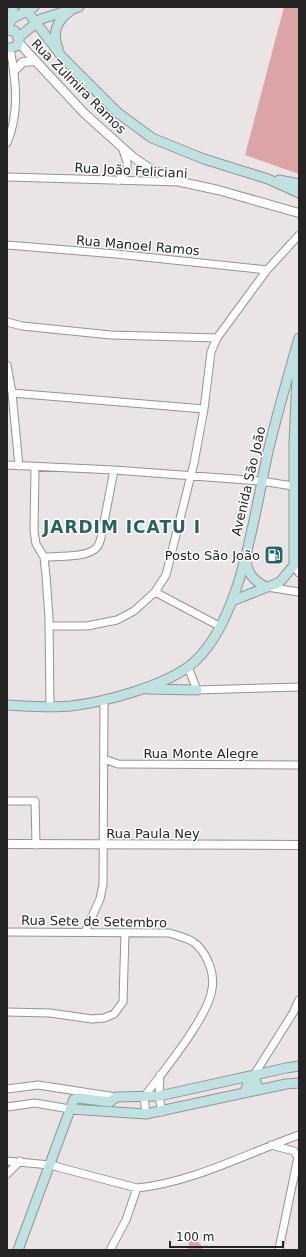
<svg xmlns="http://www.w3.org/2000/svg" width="306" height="1257" viewBox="0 0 306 1257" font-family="'DejaVu Sans',sans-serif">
  <rect width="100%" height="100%" fill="#ebe4e4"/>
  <!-- green -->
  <path fill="#dba5a8" d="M 284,7 L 299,7 L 299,174 L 245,155 Z
    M 190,1232 L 201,1245 L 203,1250 L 188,1250 Z"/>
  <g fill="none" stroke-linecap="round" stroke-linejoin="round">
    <!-- minor casing -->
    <g stroke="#989292" stroke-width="9">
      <path id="minor" d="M 7,143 C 20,112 16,81 10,48
        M 7,177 L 181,182
        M 118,181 L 127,171 L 127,162 L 122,147
        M 7,245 L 116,254 L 267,270
        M 7,322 L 22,326 L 111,335 L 217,338
        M 7,365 L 12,393 L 19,466
        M 12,393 L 204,409
        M 7,465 L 114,470 L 261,481 L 299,487
        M 35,467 L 34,531 L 36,544 L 44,557 L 46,576 L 49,618 L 50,707
        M 44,557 C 57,556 89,558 97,547 C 99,545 100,541 101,538 L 114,470
        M 294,565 L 299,573
        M 267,587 L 299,592
        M 155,592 L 221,627
        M 49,626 L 87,626 L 117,620 L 134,611 L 155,592 L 166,575 L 194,463 L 204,409 L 211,352 L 217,338 L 267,270 L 299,235
        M 188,667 L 197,690 L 299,687
        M 104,759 L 118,764 L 299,765
        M 7,801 L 35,801 L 36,845
        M 7,932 L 169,933 C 178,936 190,938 197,945 C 208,956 215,974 212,989 C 209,1016 162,1073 144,1097 L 146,1114
        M 85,932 L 100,899 L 103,884 L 104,699
        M 7,1012 L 50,1013 L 92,1019 L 104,1018 L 114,1014 L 123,1002 L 125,933
        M 160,1075 L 159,1096 L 162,1112
        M 254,1075 L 293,1013 L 299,1000
        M 7,1089 L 38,1085 L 116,1097
        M 7,1107 L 35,1103 L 70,1109
        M 271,1145 L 294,1151 L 298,1157 L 279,1249
        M 7,1161 L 50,1165 L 137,1188
        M 7,1174 L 20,1161
        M 110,1250 L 126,1220 L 137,1188 C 191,1183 248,1153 299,1135"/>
    </g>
    <!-- tertiary casing -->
    <g stroke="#989292" stroke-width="10">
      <path id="tertiary" d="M 19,43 L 84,113 L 133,157 L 149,168 L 181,182 L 218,190 L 299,213
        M 14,71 L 23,62 L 35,61
        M 7,844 L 299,845"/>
    </g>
    <!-- secondary casing -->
    <g stroke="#989292" stroke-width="11">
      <path id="secondary" d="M 24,7 L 63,58 L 118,113 L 152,138 L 204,159 L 268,179 L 299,193
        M 12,19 L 13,7
        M 7,27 L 12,19 L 34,7
        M 7,30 L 15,31 L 19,40 L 17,46 L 10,48 L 7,48
        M 19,37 L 41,19 L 79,7
        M 58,48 C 52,34 56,21 70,11
        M 279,180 L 299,184
        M 245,558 C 248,573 252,580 266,587
        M 232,601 L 280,582 L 294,565 L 294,443 L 298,355
        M 147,689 L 197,690
        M 7,705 C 28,706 50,708 71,706 C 105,702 160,687 188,667 C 241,628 254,514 268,452 C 277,414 288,376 299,338
        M 246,1088 C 250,1088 254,1087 257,1085 L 254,1075 L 247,1081 C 247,1085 250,1087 253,1091
        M 70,1109 L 146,1114 L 286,1084 L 299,1083
        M 18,1250 L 74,1099 L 78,1098 L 110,1102 L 116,1097 L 159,1096 L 286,1068 L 299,1066"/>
    </g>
    <!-- minor -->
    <use href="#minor" stroke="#fff" stroke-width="7"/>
    <!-- tertiary -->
    <use href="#tertiary" stroke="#fff" stroke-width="8"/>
    <!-- secondary -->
    <use href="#secondary" stroke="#bee2e1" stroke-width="9"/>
  </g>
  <!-- icons -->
  <defs>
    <g id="fuel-square" transform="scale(1)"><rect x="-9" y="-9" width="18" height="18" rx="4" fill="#1c6967" stroke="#fff"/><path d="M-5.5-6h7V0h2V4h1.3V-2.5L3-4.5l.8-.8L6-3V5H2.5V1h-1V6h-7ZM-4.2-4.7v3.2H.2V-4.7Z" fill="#fff"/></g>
  </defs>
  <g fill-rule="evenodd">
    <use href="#fuel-square" x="274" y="555"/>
  </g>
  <g text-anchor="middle" stroke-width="3" stroke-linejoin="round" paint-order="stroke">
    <!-- street labels -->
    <g font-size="13" fill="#262323" stroke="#fff">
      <text transform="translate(79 86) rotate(45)" y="5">Rua Zulmira Ramos</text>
      <text transform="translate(131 170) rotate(3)" y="5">Rua João Feliciani</text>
      <text transform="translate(138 245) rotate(5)" y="5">Rua Manoel Ramos</text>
      <text transform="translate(248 481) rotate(-77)" y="5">Avenida São João</text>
      <text x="201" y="758">Rua Monte Alegre</text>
      <text x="153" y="838">Rua Paula Ney</text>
      <text transform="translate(94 921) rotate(1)" y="5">Rua Sete de Setembro</text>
    </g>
    <!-- poi labels -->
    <g font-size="13" fill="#262323" stroke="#fff" text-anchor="end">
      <text x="260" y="560">Posto São João</text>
    </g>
    <!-- district labels -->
    <g font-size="17" font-weight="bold" letter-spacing="1" fill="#276160" stroke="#fff">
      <text x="122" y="533">JARDIM ICATU I</text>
    </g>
  </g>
  <!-- border -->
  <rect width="306" height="1257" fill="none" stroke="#262323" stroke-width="16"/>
  <!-- scale -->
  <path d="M170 1241v6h113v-6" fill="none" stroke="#262323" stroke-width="2"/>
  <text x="176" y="1241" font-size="12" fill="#262323" stroke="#ffffff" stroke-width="3" paint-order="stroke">100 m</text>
</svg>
